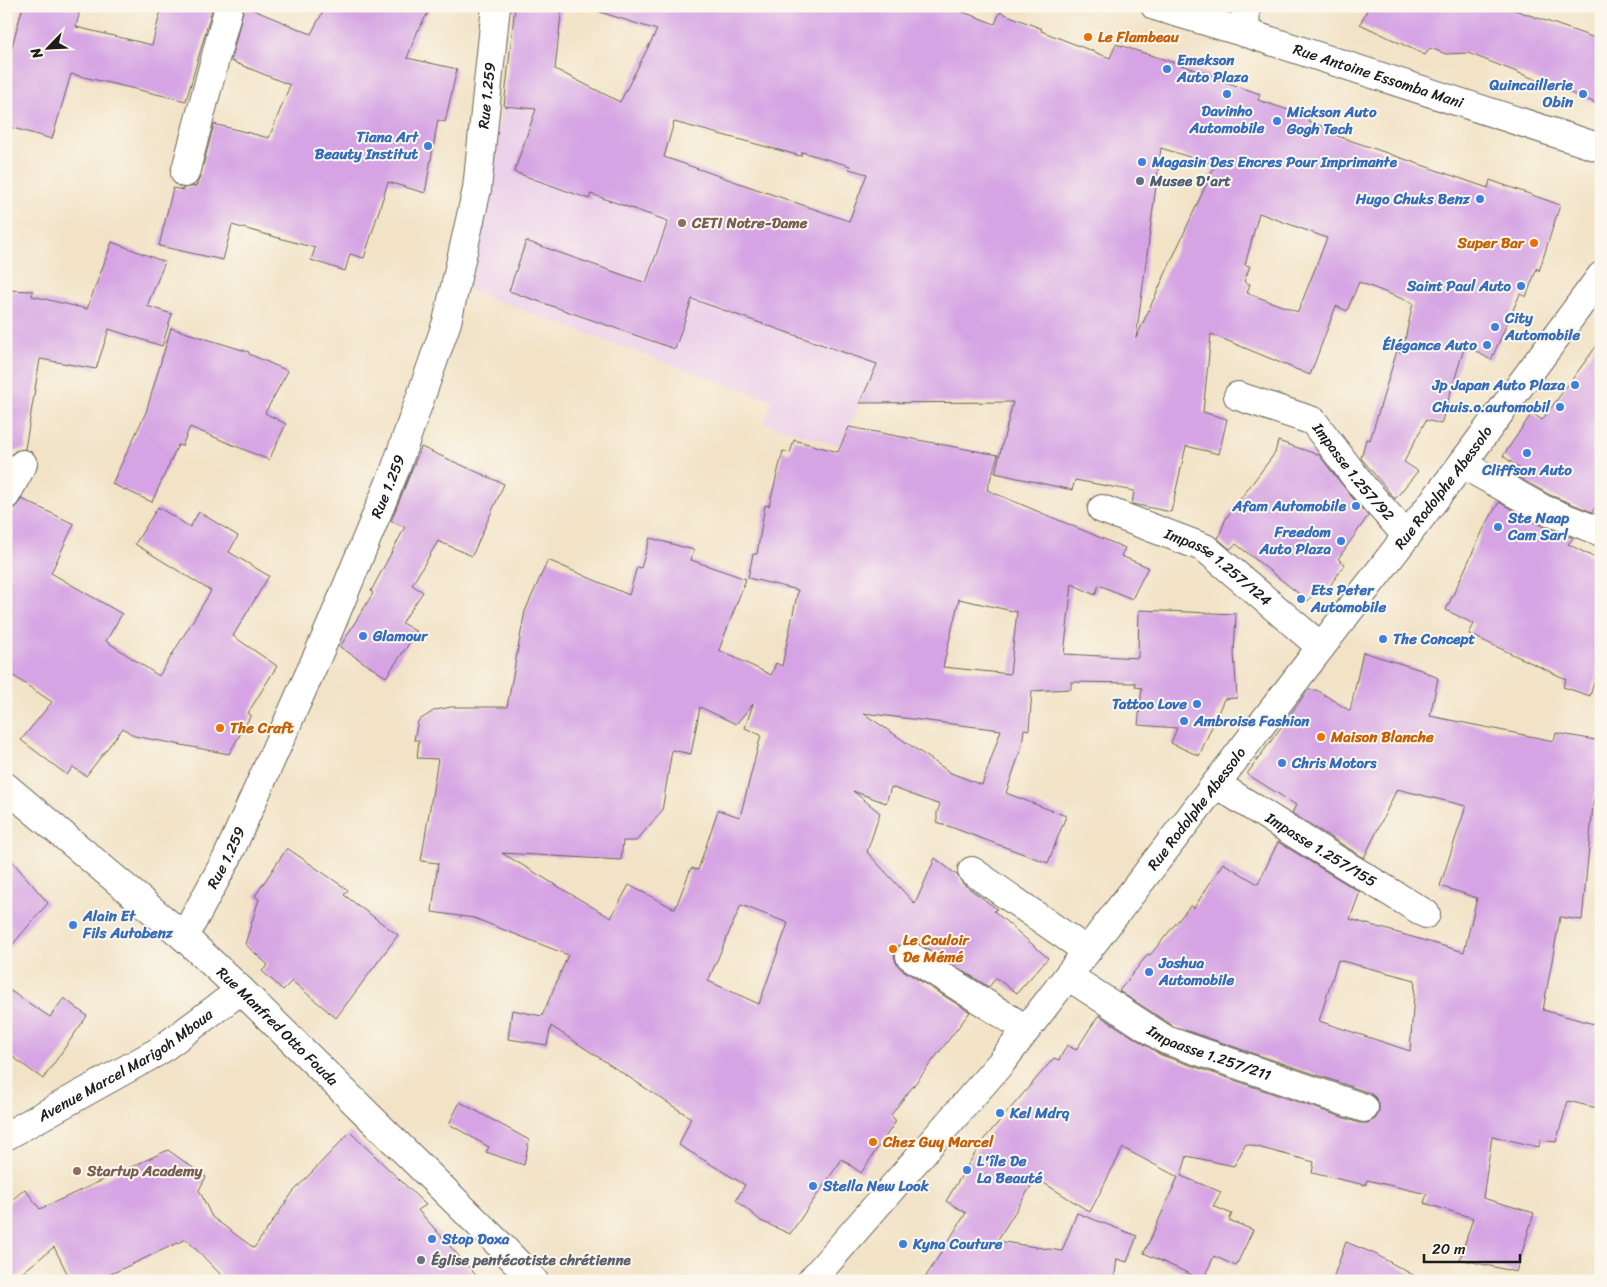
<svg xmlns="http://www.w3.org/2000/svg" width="1607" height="1287" viewBox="0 0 1607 1287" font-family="Sriracha,sans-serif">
  <rect width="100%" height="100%" fill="#fbf7ec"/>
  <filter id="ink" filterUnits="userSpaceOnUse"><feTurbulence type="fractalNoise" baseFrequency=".02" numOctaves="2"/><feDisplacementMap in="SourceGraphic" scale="10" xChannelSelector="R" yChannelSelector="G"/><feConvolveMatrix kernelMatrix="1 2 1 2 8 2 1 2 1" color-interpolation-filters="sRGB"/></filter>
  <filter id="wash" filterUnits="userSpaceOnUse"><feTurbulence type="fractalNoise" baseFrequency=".0096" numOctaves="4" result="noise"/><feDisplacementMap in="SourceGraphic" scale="20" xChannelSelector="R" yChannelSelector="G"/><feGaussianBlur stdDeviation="1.12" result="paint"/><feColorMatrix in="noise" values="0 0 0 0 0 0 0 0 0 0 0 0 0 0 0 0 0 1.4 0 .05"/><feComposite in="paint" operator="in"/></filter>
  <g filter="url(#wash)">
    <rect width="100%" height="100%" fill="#f2e3c7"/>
    <!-- built -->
    <path fill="#ecd1ea" d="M 515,6 L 562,6 L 552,91 L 531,126 L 810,215 L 813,208 L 925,229 L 907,295 L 841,446 L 764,423 L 772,400 L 623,347 L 460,287 L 504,106 Z"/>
    <g id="blocks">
      <!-- building -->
      <path fill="#d6a4e4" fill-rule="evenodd" d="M 23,6 L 81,6 L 76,27 L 152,45 L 162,6 L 213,6 L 186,101 L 71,74 L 52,139 L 6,126 L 6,68 Z
        M 244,6 L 311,34 L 326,6 L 432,6 L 418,30 L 407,58 L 457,69 L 445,122 L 438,120 L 425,193 L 388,182 L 364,258 L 350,254 L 345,271 L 311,260 L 315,248 L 232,225 L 223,260 L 159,246 L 173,188 L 183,190 L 183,188 L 196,186 L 200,177 L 214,124 L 269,138 L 290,85 L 231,61 Z
        M 515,6 L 562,6 L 555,69 L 620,102 L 657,30 L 600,12 L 601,6 L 947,6 L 995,24 L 1000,12 L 1042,29 L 1041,31 L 1110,58 L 1116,44 L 1215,76 L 1214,78 L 1260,94 L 1258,100 L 1310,117 L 1308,122 L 1334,130 L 1332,134 L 1488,188 L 1490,180 L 1560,205 L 1539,271 L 1537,268 L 1526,297 L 1520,294 L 1491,360 L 1465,345 L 1441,424 L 1426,420 L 1404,462 L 1418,471 L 1395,499 L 1361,458 L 1366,439 L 1370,440 L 1397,351 L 1402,353 L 1413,303 L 1359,282 L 1347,311 L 1336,306 L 1310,375 L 1211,334 L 1203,412 L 1227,419 L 1219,454 L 1186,446 L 1171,512 L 1132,504 L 1134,491 L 1075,480 L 1072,490 L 995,473 L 1013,402 L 860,403 L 877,364 L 692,299 L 675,349 L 509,291 L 526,241 L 646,283 L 668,221 L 591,194 L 589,199 L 514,172 L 536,109 L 504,106 ZM 674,122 L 801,156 L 802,152 L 850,166 L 849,169 L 867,174 L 849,221 L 664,157 ZM 1161,148 L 1215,165 L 1136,338 ZM 1259,213 L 1327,238 L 1298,312 L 1247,293 L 1250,284 L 1244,282 L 1250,266 L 1245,265 Z
        M 1369,6 L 1503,6 L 1601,40 L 1601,105 L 1468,53 L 1446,54 L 1430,48 L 1425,55 L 1360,24 Z
        M 112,242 L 165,262 L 147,306 L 172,314 L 162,346 L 109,329 L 96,369 L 40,359 L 25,449 L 15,451 L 6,462 L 6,290 L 33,291 L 32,296 L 87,309 Z
        M 171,328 L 249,352 L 249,354 L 288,371 L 265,413 L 286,424 L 269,460 L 190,427 L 182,446 L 178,445 L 152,502 L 112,484 L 146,412 Z
        M 1601,340 L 1601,500 L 1592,512 L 1550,495 L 1514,475 L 1519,468 L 1503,456 L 1532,413 L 1542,420 Z
        M 849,427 L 998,455 L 987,490 L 1125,548 L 1121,556 L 1148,567 L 1132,599 L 1099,585 L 1095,595 L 1072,584 L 1064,654 L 1138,658 L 1139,610 L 1236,614 L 1234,653 L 1237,698 L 1224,699 L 1199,756 L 1171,743 L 1177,728 L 1138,725 L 1142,688 L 1135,687 L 1136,683 L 1071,682 L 1071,689 L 1032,691 L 1029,730 L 1024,729 L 1022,746 L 1006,793 L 1066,816 L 1048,863 L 937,822 L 937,812 L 940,805 L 891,787 L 886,803 L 853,791 L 880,813 L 867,852 L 915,904 L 935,858 L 958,876 L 963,884 L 997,909 L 994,911 L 1048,958 L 1017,993 L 996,978 L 989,987 L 918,943 L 911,940 L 903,942 L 897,947 L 894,956 L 896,963 L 901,969 L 970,1012 L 891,1115 L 896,1121 L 861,1173 L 842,1159 L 790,1234 L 761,1221 L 736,1200 L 745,1185 L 679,1145 L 691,1118 L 551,1026 L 547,1045 L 508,1039 L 512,1010 L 542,1016 L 568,955 L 474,918 L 432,912 L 438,863 L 421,861 L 438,759 L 417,758 L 419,740 L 414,740 L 418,721 L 435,710 L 451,707 L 507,707 L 525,611 L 548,560 L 629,595 L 637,567 L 641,568 L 650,538 L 694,550 L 691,560 L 746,579 L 719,650 L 771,675 L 776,663 L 782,666 L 798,590 L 748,578 L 753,554 L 757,554 L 765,505 L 769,506 L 783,451 L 790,453 L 794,440 L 838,452 ZM 959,599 L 1017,612 L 1010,674 L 943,667 ZM 753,704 L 745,728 L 761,735 L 740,817 L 718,810 L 698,870 L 691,868 L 675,909 L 629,885 L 611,918 L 502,853 L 621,860 L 623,841 L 636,841 L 662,811 L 672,750 L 691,754 L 700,707 L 736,724 ZM 863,713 L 1001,730 L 982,785 L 951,773 ZM 741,905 L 788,923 L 759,1004 L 708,981 Z
        M 1278,441 L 1319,455 L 1351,496 L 1368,516 L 1338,559 L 1345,564 L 1324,594 L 1317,588 L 1308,601 L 1236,544 L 1230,549 L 1218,539 L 1226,518 L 1275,453 Z
        M 421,447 L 504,484 L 472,556 L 438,541 L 412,585 L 423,592 L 402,623 L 417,632 L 386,677 L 340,647 L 373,593 L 371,591 L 405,527 L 391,521 Z
        M 22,499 L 74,524 L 51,573 L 122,614 L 106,641 L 159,676 L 211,591 L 135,544 L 158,507 L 190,527 L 199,512 L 238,536 L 229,552 L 269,576 L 233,636 L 277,666 L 248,713 L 251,715 L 229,754 L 134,736 L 123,728 L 86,776 L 73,767 L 67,775 L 21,740 L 52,702 L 6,671 L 6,524 L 14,508 Z
        M 1499,502 L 1535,523 L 1573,538 L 1568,544 L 1601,561 L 1601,659 L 1590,696 L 1563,687 L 1566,679 L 1469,634 L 1474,624 L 1446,610 L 1483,530 Z
        M 1363,652 L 1421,670 L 1438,678 L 1430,716 L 1554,741 L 1556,733 L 1601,741 L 1601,764 L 1593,805 L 1582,920 L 1560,917 L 1543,1010 L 1601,1026 L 1601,1109 L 1568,1101 L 1556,1142 L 1540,1140 L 1539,1147 L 1492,1136 L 1483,1198 L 1534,1213 L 1516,1272 L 1460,1259 L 1473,1218 L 1424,1203 L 1427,1194 L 1367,1180 L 1365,1185 L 1312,1173 L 1314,1162 L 1246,1144 L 1234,1166 L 1187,1156 L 1181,1176 L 1221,1192 L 1213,1206 L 1232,1214 L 1229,1220 L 1253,1230 L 1236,1266 L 1214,1256 L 1203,1280 L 1144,1253 L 1178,1177 L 1123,1148 L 1090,1212 L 1036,1178 L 997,1241 L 1062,1251 L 1077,1213 L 1137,1236 L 1127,1262 L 1117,1259 L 1114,1281 L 923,1281 L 966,1213 L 946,1201 L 984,1139 L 1054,1058 L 1059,1060 L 1067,1045 L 1076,1050 L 1098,1016 L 1100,1016 L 1161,1055 L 1359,1123 L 1367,1123 L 1375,1119 L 1379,1113 L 1379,1105 L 1375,1097 L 1370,1093 L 1173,1026 L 1119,991 L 1148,954 L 1150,955 L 1191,905 L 1194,908 L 1223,863 L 1258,884 L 1278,842 L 1360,892 L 1350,919 L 1464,952 L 1477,898 L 1440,886 L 1466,806 L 1397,789 L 1364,858 L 1292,813 L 1296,805 L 1247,774 L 1308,690 L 1317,690 L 1350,711 ZM 1338,960 L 1415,980 L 1410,1051 L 1319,1021 Z
        M 287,848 L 348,890 L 344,895 L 398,935 L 336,1018 L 292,981 L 283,990 L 262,971 L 268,965 L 245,944 L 259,899 L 255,896 Z
        M 6,854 L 48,903 L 6,952 Z
        M 6,988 L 50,1017 L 64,998 L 87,1016 L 43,1079 L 6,1052 Z
        M 460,1102 L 529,1140 L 524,1165 L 486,1152 L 489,1147 L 449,1124 Z
        M 350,1132 L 426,1205 L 418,1210 L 481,1281 L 227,1281 L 186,1239 L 96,1281 L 71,1281 L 54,1247 L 12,1281 L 6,1281 L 6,1205 L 25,1189 L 40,1209 L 168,1150 L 206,1177 L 199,1190 L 212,1217 L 254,1248 L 293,1192 Z
        M 1346,1242 L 1375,1254 L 1424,1281 L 1332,1281 Z"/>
    </g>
  </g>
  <g filter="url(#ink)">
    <use href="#blocks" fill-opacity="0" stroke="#676258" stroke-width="1"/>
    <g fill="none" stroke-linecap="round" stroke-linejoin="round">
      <!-- street casing -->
      <g stroke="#676258" stroke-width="30">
        <g id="street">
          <path d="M 1245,6 L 1246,33"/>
          <path d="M 185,173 L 229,6"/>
          <path id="s1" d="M 1238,396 L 1313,421 L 1363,487 L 1407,536"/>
          <path d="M 1462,464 L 1543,509 L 1601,532"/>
          <path d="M 6,495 L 23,464"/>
          <path id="s2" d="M 1102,509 L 1205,548 L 1321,647"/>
          <path id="s3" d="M 1216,784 L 1316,847 L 1426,914"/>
          <path d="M 972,871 L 1087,951"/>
          <path id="s4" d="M 184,937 L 227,858 L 329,630 L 395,470 L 447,322 L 477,189 L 496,6"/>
          <path d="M 910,956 L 1026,1029"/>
          <path id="s5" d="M 1068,976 L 1166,1040 L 1364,1108"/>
        </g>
      </g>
      <!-- secondary casing -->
      <g stroke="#676258" stroke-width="30">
        <g id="secondary">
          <path id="s6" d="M 6,787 L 184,937 L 241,990 L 504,1249 L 534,1281"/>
          <path id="s7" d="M 6,1136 L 159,1051 L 241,990"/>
          <path id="s8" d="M 811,1281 L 1000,1064 L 1462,464 L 1601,276"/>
        </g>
      </g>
      <!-- primary casing -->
      <g stroke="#676258" stroke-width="30">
        <g id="primary">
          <path id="s9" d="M 1155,6 L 1246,33 L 1601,148"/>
        </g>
      </g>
      <!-- street -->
      <use href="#street" stroke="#fff" stroke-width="28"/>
      <!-- secondary -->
      <use href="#secondary" stroke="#fff" stroke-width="28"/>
      <!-- primary -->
      <use href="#primary" stroke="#fff" stroke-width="28"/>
    </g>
  </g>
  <!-- markers -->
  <g fill="#e8710a" stroke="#fbf7ec" stroke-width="2">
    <circle cx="1088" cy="37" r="5"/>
    <circle cx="1534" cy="243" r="5"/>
    <circle cx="220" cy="728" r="5"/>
    <circle cx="1321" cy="737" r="5"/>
    <circle cx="893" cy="949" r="5"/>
    <circle cx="873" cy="1142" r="5"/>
  </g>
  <g fill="#3f7fe0" stroke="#fbf7ec" stroke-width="2">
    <circle cx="1167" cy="69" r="5"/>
    <circle cx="1227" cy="94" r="5"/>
    <circle cx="1583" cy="94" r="5"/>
    <circle cx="1277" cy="121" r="5"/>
    <circle cx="428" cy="146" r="5"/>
    <circle cx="1142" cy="162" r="5"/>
    <circle cx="1480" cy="199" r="5"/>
    <circle cx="1521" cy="286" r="5"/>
    <circle cx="1495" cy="327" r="5"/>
    <circle cx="1487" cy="345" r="5"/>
    <circle cx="1575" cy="385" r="5"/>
    <circle cx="1560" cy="407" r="5"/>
    <circle cx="1527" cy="453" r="5"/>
    <circle cx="1356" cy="506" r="5"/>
    <circle cx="1498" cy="527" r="5"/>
    <circle cx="1341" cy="541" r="5"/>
    <circle cx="1301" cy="599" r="5"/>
    <circle cx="363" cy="636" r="5"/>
    <circle cx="1383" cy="639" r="5"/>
    <circle cx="1197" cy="704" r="5"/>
    <circle cx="1184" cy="721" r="5"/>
    <circle cx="1282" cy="763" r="5"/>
    <circle cx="73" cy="925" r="5"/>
    <circle cx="1149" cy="972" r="5"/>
    <circle cx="1000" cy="1113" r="5"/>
    <circle cx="967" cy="1170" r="5"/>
    <circle cx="813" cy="1186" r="5"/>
    <circle cx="432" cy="1239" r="5"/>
    <circle cx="903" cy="1244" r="5"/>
  </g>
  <circle fill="#5c6f8a" stroke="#fbf7ec" stroke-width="2" cx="1140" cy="181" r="5"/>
  <g fill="#8d6e63" stroke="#fbf7ec" stroke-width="2">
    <circle cx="682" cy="223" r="5"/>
    <circle cx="77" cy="1171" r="5"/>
  </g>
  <circle fill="#6b7280" stroke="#fbf7ec" stroke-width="2" cx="421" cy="1260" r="5"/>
  <g text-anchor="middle" stroke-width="4" stroke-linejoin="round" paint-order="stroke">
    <!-- food labels -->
    <g font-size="15" font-weight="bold" fill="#c56008" stroke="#fbf7ec" text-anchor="start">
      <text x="1098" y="42">Le Flambeau</text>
      <text x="1524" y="248" text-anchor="end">Super Bar</text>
      <text x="230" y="733">The Craft</text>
      <text x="1331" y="742">Maison Blanche</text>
      <text x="903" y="945">Le Couloir<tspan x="903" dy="17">De Mémé</tspan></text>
      <text x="883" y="1147">Chez Guy Marcel</text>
    </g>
    <!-- shop labels -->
    <g font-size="15" font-weight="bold" fill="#366cbe" stroke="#fbf7ec" text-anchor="start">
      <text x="1177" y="65">Emekson<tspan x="1177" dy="17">Auto Plaza</tspan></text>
      <text x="1573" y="90" text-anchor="end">Quincaillerie<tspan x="1573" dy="17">Obin</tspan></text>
      <text x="1227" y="116" text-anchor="middle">Davinho<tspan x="1227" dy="17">Automobile</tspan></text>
      <text x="1287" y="117">Mickson Auto<tspan x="1287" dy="17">Gogh Tech</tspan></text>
      <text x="418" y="142" text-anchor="end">Tiana Art<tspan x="418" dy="17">Beauty Institut</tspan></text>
      <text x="1152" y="167">Magasin Des Encres Pour Imprimante</text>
      <text x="1470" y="204" text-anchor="end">Hugo Chuks Benz</text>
      <text x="1511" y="291" text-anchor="end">Saint Paul Auto</text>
      <text x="1505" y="323">City<tspan x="1505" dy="17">Automobile</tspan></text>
      <text x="1477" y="350" text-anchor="end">Élégance Auto</text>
      <text x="1565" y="390" text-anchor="end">Jp Japan Auto Plaza</text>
      <text x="1550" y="412" text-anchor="end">Chuis.o.automobil</text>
      <text x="1527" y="475" text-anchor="middle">Cliffson Auto</text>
      <text x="1346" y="511" text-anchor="end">Afam Automobile</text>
      <text x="1508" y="523">Ste Naap<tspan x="1508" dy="17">Cam Sarl</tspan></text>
      <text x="1331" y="537" text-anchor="end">Freedom<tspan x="1331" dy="17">Auto Plaza</tspan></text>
      <text x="1311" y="595">Ets Peter<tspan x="1311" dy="17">Automobile</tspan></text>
      <text x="373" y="641">Glamour</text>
      <text x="1393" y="644">The Concept</text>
      <text x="1187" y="709" text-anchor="end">Tattoo Love</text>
      <text x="1194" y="726">Ambroise Fashion</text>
      <text x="1292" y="768">Chris Motors</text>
      <text x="83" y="921">Alain Et<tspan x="83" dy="17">Fils Autobenz</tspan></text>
      <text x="1159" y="968">Joshua<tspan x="1159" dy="17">Automobile</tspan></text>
      <text x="1010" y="1118">Kel Mdrq</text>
      <text x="977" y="1166">L'île De<tspan x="977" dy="17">La Beauté</tspan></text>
      <text x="823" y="1191">Stella New Look</text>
      <text x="442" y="1244">Stop Doxa</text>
      <text x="913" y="1249">Kyna Couture</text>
    </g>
    <!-- street labels -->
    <g font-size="15" fill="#1c1c1c" stroke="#fbf7ec">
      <text dy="5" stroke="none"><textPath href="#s9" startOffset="234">Rue Antoine Essomba Mani</textPath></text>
      <text dy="5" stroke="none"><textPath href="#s4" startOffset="900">Rue 1.259</textPath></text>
      <text dy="5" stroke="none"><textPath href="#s1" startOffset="144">Impasse 1.257/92</textPath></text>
      <text dy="5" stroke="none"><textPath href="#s4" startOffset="495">Rue 1.259</textPath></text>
      <text dy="5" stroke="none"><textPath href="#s8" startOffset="1015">Rue Rodolphe Abessolo</textPath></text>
      <text dy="5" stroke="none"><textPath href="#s2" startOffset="131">Impasse 1.257/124</textPath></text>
      <text dy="5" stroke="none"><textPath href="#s8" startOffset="610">Rue Rodolphe Abessolo</textPath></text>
      <text dy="5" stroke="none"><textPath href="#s3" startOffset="124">Impasse 1.257/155</textPath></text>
      <text dy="5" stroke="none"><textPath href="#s4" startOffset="90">Rue 1.259</textPath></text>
      <text dy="5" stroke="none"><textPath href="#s6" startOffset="362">Rue Manfred Otto Fouda</textPath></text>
      <text dy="5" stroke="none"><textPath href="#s5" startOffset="162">Impaasse 1.257/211</textPath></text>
      <text dy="5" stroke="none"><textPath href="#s7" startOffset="139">Avenue Marcel Marigoh Mboua</textPath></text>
    </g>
    <!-- service labels -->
    <g font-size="15" font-weight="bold" fill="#4e5e75" stroke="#fbf7ec" text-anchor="start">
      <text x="1150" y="186">Musee D'art</text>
    </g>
    <!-- education labels -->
    <g font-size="15" font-weight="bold" fill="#785e54" stroke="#fbf7ec" text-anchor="start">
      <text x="692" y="228">CETI Notre-Dame</text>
      <text x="87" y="1176">Startup Academy</text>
    </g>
    <!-- worship labels -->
    <g font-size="15" font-weight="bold" fill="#5b616d" stroke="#fbf7ec" text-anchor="start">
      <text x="431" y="1265">Église pentécotiste chrétienne</text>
    </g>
  </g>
  <!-- margin -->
  <rect width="1607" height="1287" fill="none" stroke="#fbf7ec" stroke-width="25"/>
  <!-- north arrow -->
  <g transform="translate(48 48) rotate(246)" stroke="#fbf7ec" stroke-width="4" paint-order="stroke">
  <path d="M0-4L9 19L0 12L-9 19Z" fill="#1c1c1c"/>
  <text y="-8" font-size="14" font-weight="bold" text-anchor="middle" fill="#1c1c1c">N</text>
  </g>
  <!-- scale -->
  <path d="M1424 1254v8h96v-8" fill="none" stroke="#1c1c1c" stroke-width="2.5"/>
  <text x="1432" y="1254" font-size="15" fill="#1c1c1c" stroke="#fbf7ec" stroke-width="4" paint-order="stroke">20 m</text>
</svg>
